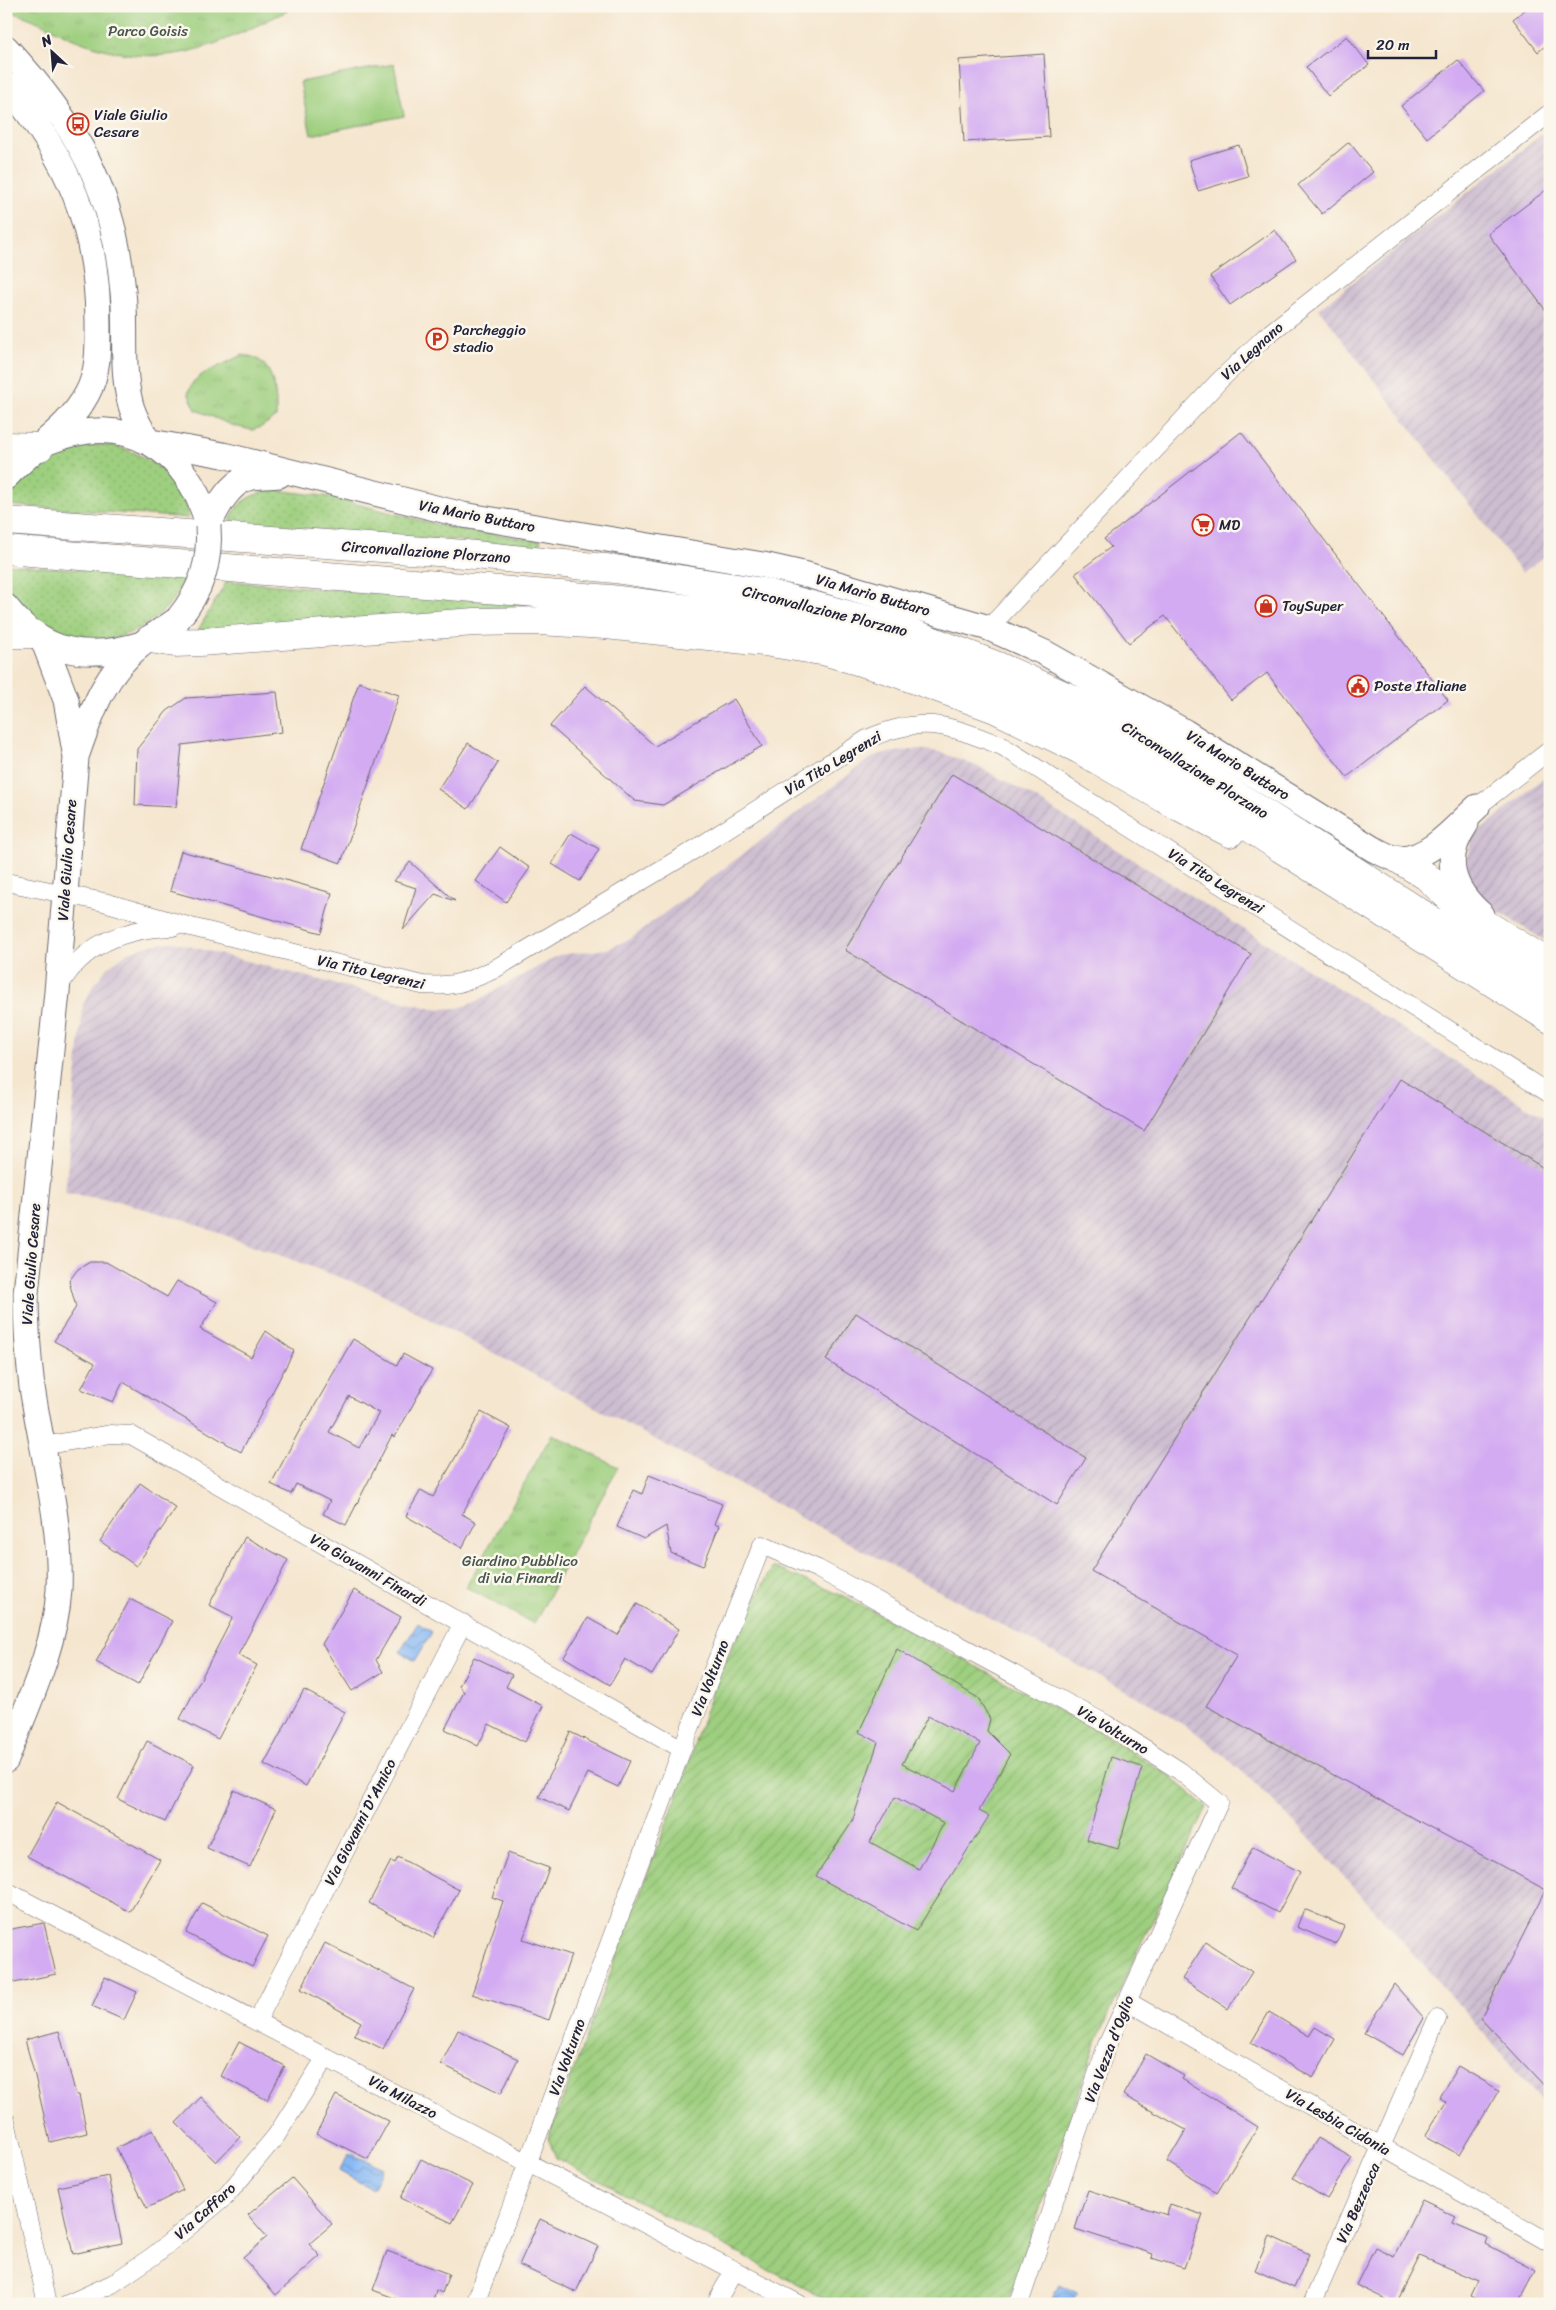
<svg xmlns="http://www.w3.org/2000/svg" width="1556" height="2310" viewBox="0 0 1556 2310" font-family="Sriracha,sans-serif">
  <defs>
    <pattern id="industrial-furrows" width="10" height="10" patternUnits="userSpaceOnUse" patternTransform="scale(1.25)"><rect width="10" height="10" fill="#cebed1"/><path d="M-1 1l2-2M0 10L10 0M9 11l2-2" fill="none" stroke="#b1a3b4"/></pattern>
    <pattern id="grass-dots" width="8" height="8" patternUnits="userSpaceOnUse" patternTransform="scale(1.25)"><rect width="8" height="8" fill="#9ecf7f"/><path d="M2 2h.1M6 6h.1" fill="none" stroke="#88b16f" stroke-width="1.8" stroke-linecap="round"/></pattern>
    <pattern id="park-tufts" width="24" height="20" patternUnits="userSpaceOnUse" patternTransform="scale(1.25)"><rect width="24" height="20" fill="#9ecf7f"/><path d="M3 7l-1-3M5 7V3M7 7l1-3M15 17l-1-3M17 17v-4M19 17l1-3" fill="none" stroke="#88b16f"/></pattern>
    <pattern id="garden-furrows" width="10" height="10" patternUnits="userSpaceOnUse" patternTransform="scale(1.25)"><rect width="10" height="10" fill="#9ecf7f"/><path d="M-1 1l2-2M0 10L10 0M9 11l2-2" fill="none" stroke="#88b16f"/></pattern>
    <pattern id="water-waves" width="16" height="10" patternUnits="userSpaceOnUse" patternTransform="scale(1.25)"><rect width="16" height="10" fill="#88b9f5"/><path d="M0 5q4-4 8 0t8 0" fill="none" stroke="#6f96c8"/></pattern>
  </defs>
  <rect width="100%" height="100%" fill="#fbf7ec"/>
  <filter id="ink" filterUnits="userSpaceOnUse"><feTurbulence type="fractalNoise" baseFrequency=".02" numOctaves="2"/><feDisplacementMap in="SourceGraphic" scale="10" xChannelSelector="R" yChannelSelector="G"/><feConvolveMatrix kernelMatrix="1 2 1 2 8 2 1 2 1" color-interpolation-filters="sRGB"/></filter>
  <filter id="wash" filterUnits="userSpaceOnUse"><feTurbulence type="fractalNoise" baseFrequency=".0096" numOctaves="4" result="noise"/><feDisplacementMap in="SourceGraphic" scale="20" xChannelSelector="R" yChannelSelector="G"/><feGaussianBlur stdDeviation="1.12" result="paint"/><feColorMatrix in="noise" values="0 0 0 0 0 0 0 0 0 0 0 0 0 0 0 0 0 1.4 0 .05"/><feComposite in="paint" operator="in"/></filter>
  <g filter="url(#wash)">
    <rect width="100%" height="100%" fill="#f5e6cf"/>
    <!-- industrial -->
    <path fill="url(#industrial-furrows)" d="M 1550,128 L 1550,552 L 1522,573 L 1319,309 Z
      M 919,749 L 940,752 L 981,768 L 1030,795 L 1550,1121 L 1550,2110 L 1439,1982 L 1300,1828 L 1253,1781 L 1203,1738 L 1158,1708 L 377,1291 L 186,1221 L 117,1201 L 65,1193 L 83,1005 L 93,986 L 108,967 L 128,952 L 151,945 L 173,942 L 413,1004 L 435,1009 L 458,1008 L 473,1003 L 559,955 L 607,949 L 630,939 L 868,760 L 880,754 Z
      M 1550,772 L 1550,944 L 1480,900 L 1469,880 L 1466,862 L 1472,838 Z"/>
    <!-- grass -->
    <path fill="url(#grass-dots)" stroke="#60785d" d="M 86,445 C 98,445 110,444 121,448 C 152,457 186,483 189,518 L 6,505 C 7,498 13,491 17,485 C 36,462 58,451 86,445 Z
      M 275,490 L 325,496 L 447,527 L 541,541 L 539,547 L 230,523 C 235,500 254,493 275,490 Z
      M 6,564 L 187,578 C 173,606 150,627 119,637 C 81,650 19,623 7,583 C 5,577 6,570 6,564 Z
      M 227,581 L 525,604 L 526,609 L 198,630 Z"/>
    <!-- park -->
    <path fill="url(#park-tufts)" stroke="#60785d" d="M 6,6 L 290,6 L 287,11 C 213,47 167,72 84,43 C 59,35 31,14 6,12 Z
      M 242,355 C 247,356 253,356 257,359 C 275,368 277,399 276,417 L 261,427 L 252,430 L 234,426 L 196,410 L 188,393 L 193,382 L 203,374 Z
      M 552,1434 L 618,1467 L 534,1624 L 466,1587 Z"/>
    <!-- garden -->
    <path fill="url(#garden-furrows)" stroke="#60785d" d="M 773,1567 L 848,1598 L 1105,1735 L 1170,1776 L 1207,1807 L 1133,1961 L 1094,2048 L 1008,2304 L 835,2304 L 556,2158 L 548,2138 L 686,1772 C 706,1700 736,1632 773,1567 Z"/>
    <!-- pitch -->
    <path fill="#9ecf7f" stroke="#60785d" d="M 394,64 L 404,116 L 311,135 L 300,82 Z"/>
    <!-- water -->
    <path fill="url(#water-waves)" stroke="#556e98" d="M 418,1623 L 432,1632 L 415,1661 L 400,1652 Z
      M 349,2153 L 383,2168 L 372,2189 L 339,2171 Z
      M 1060,2284 L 1077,2293 L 1072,2304 L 1050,2304 Z"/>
    <g id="blocks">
      <!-- building -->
      <path fill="#d3abf2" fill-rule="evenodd" d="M 1530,6 L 1550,6 L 1550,42 L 1538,52 L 1513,19 Z
        M 1347,36 L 1369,65 L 1328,96 L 1306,67 Z
        M 1044,54 L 1049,137 L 964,142 L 959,60 Z
        M 1458,60 L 1484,91 L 1427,138 L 1401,106 Z
        M 1349,142 L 1373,172 L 1322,214 L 1298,185 Z
        M 1239,145 L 1248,176 L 1198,191 L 1189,160 Z
        M 1550,187 L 1550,316 L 1488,234 Z
        M 1275,230 L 1296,259 L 1230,305 L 1210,276 Z
        M 1241,432 L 1448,700 L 1347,777 L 1267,673 L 1231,700 L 1165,616 L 1129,643 L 1075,574 L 1111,547 L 1104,539 Z
        M 359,682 L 399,695 L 341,863 L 301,849 Z
        M 585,686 L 655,746 L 734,699 L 762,746 L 663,805 L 635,801 L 550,726 Z
        M 277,692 L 282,732 L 182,745 L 176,807 L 135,805 L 137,749 L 167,711 L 186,698 Z
        M 468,743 L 498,763 L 468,809 L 438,789 Z
        M 952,774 L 1251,954 L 1144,1131 L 845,950 Z
        M 571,833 L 599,849 L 580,881 L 552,864 Z
        M 500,847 L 530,868 L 506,902 L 476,881 Z
        M 181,851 L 332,893 L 321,933 L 170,891 Z
        M 410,862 L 455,901 L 435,894 L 403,930 L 416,888 L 394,881 Z
        M 1400,1079 L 1550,1172 L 1550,2092 L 1481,2018 L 1546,1890 L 1206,1706 L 1237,1655 L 1091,1571 Z
        M 90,1262 L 106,1262 L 167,1297 L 177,1281 L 217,1302 L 200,1329 L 251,1357 L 266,1331 L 294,1351 L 241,1452 L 123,1382 L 113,1402 L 81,1389 L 95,1363 L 54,1341 L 76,1307 L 69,1281 L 78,1269 Z
        M 856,1313 L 1086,1458 L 1057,1505 L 826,1360 Z
        M 353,1339 L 397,1365 L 403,1354 L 432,1370 L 395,1437 L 392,1435 L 346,1525 L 323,1514 L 330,1501 L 296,1484 L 291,1494 L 271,1484 L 305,1420 L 306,1421 ZM 349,1396 L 379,1413 L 359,1448 L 329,1432 Z
        M 481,1412 L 511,1428 L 462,1514 L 476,1522 L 462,1548 L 406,1516 L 421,1490 L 433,1497 Z
        M 649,1475 L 722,1504 L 714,1524 L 719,1526 L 703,1566 L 671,1553 L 666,1526 L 644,1539 L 617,1527 L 633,1490 L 642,1494 Z
        M 140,1483 L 176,1508 L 136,1566 L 100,1541 Z
        M 245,1537 L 288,1560 L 238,1655 L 257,1665 L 218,1739 L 180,1719 L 233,1617 L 209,1605 Z
        M 354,1590 L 401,1617 L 376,1660 L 383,1672 L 352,1691 L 322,1644 Z
        M 130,1599 L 172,1621 L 138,1685 L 96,1662 Z
        M 637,1604 L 679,1629 L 652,1675 L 625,1659 L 610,1685 L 564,1657 L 588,1618 L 618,1635 Z
        M 897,1649 L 978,1698 L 990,1719 L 987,1731 L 1010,1754 L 979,1811 L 989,1816 L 916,1931 L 816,1876 L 852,1822 L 878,1742 L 859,1732 ZM 928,1716 L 980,1743 L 955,1791 L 902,1764 ZM 895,1797 L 944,1823 L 919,1869 L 870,1842 Z
        M 474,1657 L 512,1675 L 506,1687 L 543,1706 L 525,1742 L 489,1724 L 478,1746 L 445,1729 L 464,1692 L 459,1686 Z
        M 304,1690 L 345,1712 L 306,1786 L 264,1764 Z
        M 570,1732 L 630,1761 L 618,1787 L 588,1773 L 569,1811 L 539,1797 Z
        M 147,1741 L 194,1765 L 165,1822 L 118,1799 Z
        M 1111,1757 L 1142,1767 L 1118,1849 L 1087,1840 Z
        M 234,1790 L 276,1809 L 250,1867 L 207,1848 Z
        M 57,1802 L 160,1860 L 130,1912 L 27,1856 Z
        M 1253,1847 L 1300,1872 L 1278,1913 L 1231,1888 Z
        M 508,1853 L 549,1868 L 523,1939 L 571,1955 L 549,2020 L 472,1994 L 503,1901 L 492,1897 Z
        M 398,1857 L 459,1890 L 433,1938 L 369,1903 L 391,1861 L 395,1863 Z
        M 202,1903 L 268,1936 L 252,1967 L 186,1933 Z
        M 1304,1909 L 1344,1926 L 1336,1944 L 1297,1927 Z
        M 44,1923 L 56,1974 L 14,1983 L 6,1945 L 6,1930 Z
        M 1206,1942 L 1252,1972 L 1228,2009 L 1182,1979 Z
        M 325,1943 L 414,1989 L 383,2049 L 354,2035 L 361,2022 L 301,1989 Z
        M 105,1977 L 137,1992 L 124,2020 L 92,2006 Z
        M 1394,1984 L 1424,2018 L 1403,2055 L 1364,2033 Z
        M 1269,2012 L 1309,2036 L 1315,2027 L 1335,2039 L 1313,2078 L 1251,2043 Z
        M 458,2030 L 518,2059 L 501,2093 L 441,2064 Z
        M 59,2031 L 76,2095 L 79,2095 L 87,2133 L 50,2142 L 35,2076 L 25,2040 Z
        M 239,2042 L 285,2066 L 267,2100 L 221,2076 Z
        M 1146,2054 L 1184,2076 L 1182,2079 L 1258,2127 L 1217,2193 L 1167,2162 L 1186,2130 L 1123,2095 Z
        M 1458,2066 L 1499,2090 L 1460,2155 L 1425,2136 L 1446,2102 L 1439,2097 Z
        M 336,2095 L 389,2121 L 368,2159 L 316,2134 Z
        M 201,2097 L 240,2137 L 216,2162 L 176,2123 Z
        M 153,2130 L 183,2190 L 147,2208 L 116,2148 Z
        M 1318,2138 L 1352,2158 L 1327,2199 L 1293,2178 Z
        M 421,2159 L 473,2185 L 452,2223 L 401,2198 Z
        M 108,2176 L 122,2243 L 73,2254 L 58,2187 Z
        M 292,2178 L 332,2224 L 309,2244 L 320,2256 L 276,2295 L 243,2258 L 267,2237 L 248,2215 Z
        M 1088,2190 L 1167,2215 L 1170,2204 L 1203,2215 L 1184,2268 L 1152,2258 L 1153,2254 L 1075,2229 Z
        M 1422,2200 L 1456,2216 L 1453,2223 L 1488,2238 L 1486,2244 L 1536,2270 L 1518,2304 L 1486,2304 L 1471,2296 L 1478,2281 L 1420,2256 L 1396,2304 L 1356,2285 L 1375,2247 L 1394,2256 Z
        M 540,2219 L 598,2246 L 576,2292 L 519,2265 Z
        M 1270,2236 L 1309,2254 L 1294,2288 L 1255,2270 Z
        M 387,2251 L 449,2274 L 442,2293 L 436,2290 L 432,2304 L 410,2304 L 373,2290 Z"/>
    </g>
  </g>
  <g filter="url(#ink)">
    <use href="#blocks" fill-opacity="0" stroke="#6c676f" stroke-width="1"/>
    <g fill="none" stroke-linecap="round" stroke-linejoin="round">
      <!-- street casing -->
      <g stroke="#6c676f" stroke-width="19">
        <path id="street" d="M 989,628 L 1219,381 L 1266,336 L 1550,113
          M 1477,807 L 1550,750
          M 6,882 L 104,902 L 191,927 L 422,985 C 453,987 464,983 493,970 L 697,848 L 867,739 C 924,714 947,725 1002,746 L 1550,1094
          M 60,985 C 84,943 126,928 173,927
          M 43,1446 L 111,1434 L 131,1435 L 682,1749
          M 6,1891 L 799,2304
          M 1127,2001 L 1550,2243
          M 257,2021 L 463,1623
          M 6,2121 L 47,2304
          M 68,2304 L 112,2284 L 153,2256 L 226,2196 L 276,2136 L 326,2057
          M 475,2304 L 682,1749 L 762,1545 L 818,1569 L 1106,1724 L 1180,1771 L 1219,1803 L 1107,2045 L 1019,2304
          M 715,2304 L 734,2271
          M 1312,2304 L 1437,2019"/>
      </g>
      <!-- secondary casing -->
      <g stroke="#6c676f" stroke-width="27">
        <path id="secondary" d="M 6,48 C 75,122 115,191 123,292 C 127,329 121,367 130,402 C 133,416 141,428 147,440
          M 6,85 C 68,157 98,228 98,323 C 98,347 99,372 87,394 C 67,431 33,447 6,477
          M 50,441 C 126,411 189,449 208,526
          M 151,442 L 223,455 L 463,515 L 763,565 L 807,575 L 989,628 L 1045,653 L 1185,732 L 1373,849 C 1380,852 1391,859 1399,859 C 1430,859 1456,826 1477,807
          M 208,526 C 217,508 229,482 251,477 C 260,476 270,476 279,475
          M 6,607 C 43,654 87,661 142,644
          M 77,754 C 92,710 105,672 143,643 C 154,634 167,628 178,619
          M 1466,824 C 1442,859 1451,888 1482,915
          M 6,1760 C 27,1705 55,1649 59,1590 C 62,1521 42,1454 32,1387 C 28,1355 26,1325 26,1293 L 57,992 L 76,758 L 66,700 L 44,642"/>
      </g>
      <!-- highway casing -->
      <g stroke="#6c676f" stroke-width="29">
        <path id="highway" d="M 6,446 L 40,447
          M 6,521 L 465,554 L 615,569 L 763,592 L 905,630 L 998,666 L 1089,706 L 1179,758 L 1550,996
          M 6,550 L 610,599 L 762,618 L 825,631 L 884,647 L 999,689 L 1086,729 L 1132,754 L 1178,780 L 1280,848 L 1550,1019
          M 6,634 L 33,634
          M 150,639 L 175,643 L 200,642 L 475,622 L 539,621 L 606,625 L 764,642 L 827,652 L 891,671 L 993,708 L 1080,750 L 1172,803 L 1230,833
          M 1398,859 L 1426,876 L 1460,908 L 1550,964"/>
      </g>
      <!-- street -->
      <use href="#street" stroke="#fff" stroke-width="18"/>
      <!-- secondary -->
      <use href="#secondary" stroke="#fff" stroke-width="25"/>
      <!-- highway -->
      <use href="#highway" stroke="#fff" stroke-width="28"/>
      <!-- secondary-bridge casing -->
      <g stroke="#6c676f" stroke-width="27" stroke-linecap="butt">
        <path id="secondary-bridge" d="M 178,619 C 201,591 211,562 208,526"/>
      </g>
      <!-- secondary-bridge -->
      <use href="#secondary-bridge" stroke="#fff" stroke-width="25"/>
    </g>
  </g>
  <!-- icons -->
  <defs>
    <g id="bus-ring" transform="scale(1.125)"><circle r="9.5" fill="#fbf7ec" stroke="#c8321e" stroke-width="1.5"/><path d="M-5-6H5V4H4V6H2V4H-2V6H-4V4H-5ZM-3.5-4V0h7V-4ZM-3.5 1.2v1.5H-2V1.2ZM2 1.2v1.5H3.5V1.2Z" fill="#c8321e"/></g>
    <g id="parking-ring" transform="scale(1.125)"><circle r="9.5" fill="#fbf7ec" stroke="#c8321e" stroke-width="1.5"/><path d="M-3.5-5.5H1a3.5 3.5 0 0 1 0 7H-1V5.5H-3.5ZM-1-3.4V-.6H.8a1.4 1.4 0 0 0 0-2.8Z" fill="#c8321e"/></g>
    <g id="supermarket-ring" transform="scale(1.125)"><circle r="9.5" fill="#fbf7ec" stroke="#c8321e" stroke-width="1.5"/><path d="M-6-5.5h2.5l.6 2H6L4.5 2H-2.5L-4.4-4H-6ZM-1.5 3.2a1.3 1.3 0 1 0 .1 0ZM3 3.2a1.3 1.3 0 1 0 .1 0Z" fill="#c8321e"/></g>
    <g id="shop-ring" transform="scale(1.125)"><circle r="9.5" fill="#fbf7ec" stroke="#c8321e" stroke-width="1.5"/><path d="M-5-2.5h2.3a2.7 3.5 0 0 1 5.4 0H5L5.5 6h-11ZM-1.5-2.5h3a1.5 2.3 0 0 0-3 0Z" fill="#c8321e"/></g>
    <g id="civic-ring" transform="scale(1.125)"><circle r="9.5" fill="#fbf7ec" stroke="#c8321e" stroke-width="1.5"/><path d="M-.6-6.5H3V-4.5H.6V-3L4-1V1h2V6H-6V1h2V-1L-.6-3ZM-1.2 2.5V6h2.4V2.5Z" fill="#c8321e"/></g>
  </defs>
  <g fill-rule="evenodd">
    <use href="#bus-ring" x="78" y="124"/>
    <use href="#parking-ring" x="437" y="339"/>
    <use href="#supermarket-ring" x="1203" y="525"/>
    <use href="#shop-ring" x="1266" y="606"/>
    <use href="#civic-ring" x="1358" y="686"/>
  </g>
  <g text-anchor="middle" stroke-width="5" stroke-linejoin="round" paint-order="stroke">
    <!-- park labels -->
    <g font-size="15" fill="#47564f" stroke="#fbf7ec">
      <text x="148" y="36">Parco Goisis</text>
      <text x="520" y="1566">Giardino Pubblico<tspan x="520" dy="17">di via Finardi</tspan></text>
    </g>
    <!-- poi labels -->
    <g font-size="15" fill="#22223b" stroke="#fbf7ec" text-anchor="start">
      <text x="94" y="120">Viale Giulio<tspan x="94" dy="17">Cesare</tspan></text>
      <text x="453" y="335">Parcheggio<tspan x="453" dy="17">stadio</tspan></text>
      <text x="1219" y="530">MD</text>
      <text x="1282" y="611">ToySuper</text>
      <text x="1374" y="691">Poste Italiane</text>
    </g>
    <!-- street labels -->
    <g font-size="15" fill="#22223b" stroke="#fbf7ec">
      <text transform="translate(1252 351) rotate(-42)" y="5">Via Legnano</text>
      <text transform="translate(477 516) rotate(11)" y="5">Via Mario Buttaro</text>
      <text transform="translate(426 552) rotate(4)" y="5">Circonvallazione Plorzano</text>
      <text transform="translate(873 595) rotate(16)" y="5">Via Mario Buttaro</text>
      <text transform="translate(825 611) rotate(14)" y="5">Circonvallazione Plorzano</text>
      <text transform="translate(833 763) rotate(-31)" y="5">Via Tito Legrenzi</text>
      <text transform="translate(1238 765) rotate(32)" y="5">Via Mario Buttaro</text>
      <text transform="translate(1195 770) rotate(32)" y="5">Circonvallazione Plorzano</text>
      <text transform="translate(67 860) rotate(-86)" y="5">Viale Giulio Cesare</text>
      <text transform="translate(1216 881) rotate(32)" y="5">Via Tito Legrenzi</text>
      <text transform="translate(371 972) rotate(13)" y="5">Via Tito Legrenzi</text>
      <text transform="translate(31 1264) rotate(-86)" y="5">Viale Giulio Cesare</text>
      <text transform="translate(368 1570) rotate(30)" y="5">Via Giovanni Finardi</text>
      <text transform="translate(710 1678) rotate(-69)" y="5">Via Volturno</text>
      <text transform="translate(1113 1730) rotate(31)" y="5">Via Volturno</text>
      <text transform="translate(360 1822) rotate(-63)" y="5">Via Giovanni D'Amico</text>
      <text transform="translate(1109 2049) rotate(-69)" y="5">Via Vezza d'Oglio</text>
      <text transform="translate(567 2057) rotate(-70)" y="5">Via Volturno</text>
      <text transform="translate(403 2097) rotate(28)" y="5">Via Milazzo</text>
      <text transform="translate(1338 2122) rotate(30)" y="5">Via Lesbia Cidonia</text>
      <text transform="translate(1358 2203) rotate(-66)" y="5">Via Bezzecca</text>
      <text transform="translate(205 2211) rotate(-42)" y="5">Via Caffaro</text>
    </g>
  </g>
  <!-- margin -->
  <rect width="1556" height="2310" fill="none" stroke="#fbf7ec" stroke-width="25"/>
  <!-- north arrow -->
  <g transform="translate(52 52) rotate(334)" stroke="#fbf7ec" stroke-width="4" paint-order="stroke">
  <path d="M0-4L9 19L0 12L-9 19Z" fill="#22223b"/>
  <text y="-8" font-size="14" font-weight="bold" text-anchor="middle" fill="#22223b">N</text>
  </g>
  <!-- scale -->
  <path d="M1368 50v8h68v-8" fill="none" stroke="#22223b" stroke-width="2.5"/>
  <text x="1376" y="50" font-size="15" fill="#22223b" stroke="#fbf7ec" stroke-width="4" paint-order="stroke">20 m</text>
</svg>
